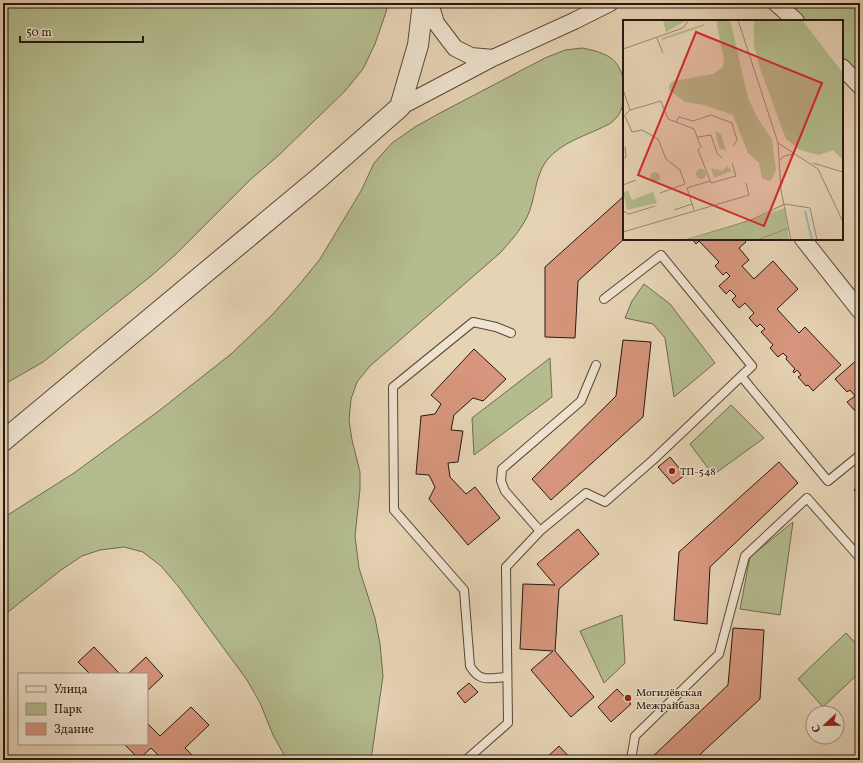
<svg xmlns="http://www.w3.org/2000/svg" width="863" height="763" viewBox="0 0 863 763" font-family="Vollkorn,serif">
  <rect width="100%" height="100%" fill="#e6d3b4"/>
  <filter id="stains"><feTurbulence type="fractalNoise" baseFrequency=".005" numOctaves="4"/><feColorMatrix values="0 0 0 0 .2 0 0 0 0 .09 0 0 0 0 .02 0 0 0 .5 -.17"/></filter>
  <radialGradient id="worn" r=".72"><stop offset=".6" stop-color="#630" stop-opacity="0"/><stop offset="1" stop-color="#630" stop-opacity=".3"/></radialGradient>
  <!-- green -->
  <path fill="#b4bc8e" stroke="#6e6a4f" d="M 3,3 L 388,3 L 386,12 L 375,44 L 363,69 L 345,91 L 279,155 L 250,180 L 175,255 L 151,276 L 43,362 L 3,385 Z
    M 783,3 L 860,3 L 860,93 L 842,72 L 842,21 L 798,21 Z
    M 582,48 C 602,52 618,56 623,78 C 626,93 625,112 612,122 C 609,125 604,126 601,128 C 582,137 561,143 547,160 C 534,177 536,199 527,217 C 520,231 510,242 500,253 L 370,366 L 357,382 L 351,399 L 349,420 L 352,440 L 360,472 L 360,489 L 355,536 L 359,568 L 375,618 L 380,644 L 383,676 L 372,753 L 369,760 L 287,760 L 273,735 L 260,703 L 247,680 L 178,586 L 161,566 L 143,552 L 124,547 L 100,550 L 82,556 L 61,570 L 3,616 L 3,518 L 74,473 L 160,410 L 231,354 L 271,316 L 299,285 L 320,259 L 361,191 L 374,163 L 392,143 L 415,127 L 440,113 L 545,58 L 565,50 Z
    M 644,284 L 670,304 L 715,363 L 674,397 L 665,338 L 653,324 L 625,318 L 632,301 Z
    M 550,358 L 552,397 L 474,455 L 472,418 Z
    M 731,405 L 764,438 L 713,475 L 690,444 Z
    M 793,522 L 780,615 L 740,609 L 750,557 Z
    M 622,615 L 625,663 L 604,683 L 580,631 Z
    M 846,633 L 860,648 L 860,672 L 823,707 L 798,679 Z"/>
  <!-- building -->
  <path fill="#d7967d" stroke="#271810" d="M 624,196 L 624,239 L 578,281 L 575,338 L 545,337 L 545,267 Z
    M 692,239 L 743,239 L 746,242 L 739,248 L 749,260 L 742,266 L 754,279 L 773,261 L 798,289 L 777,309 L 799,333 L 805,327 L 841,365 L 813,391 L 808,385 L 806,386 L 798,377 L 801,375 L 797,370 L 794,373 L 793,371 L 795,369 L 786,359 L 787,357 L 783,353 L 778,357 L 770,348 L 773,345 L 761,332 L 765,329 L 760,324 L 757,327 L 749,318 L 754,313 L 745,303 L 739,308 L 732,300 L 736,296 L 730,290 L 726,294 L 719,286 L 730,276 L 726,272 L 723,275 L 715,266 L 719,262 L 699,241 L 696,244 Z
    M 623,340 L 651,342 L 643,417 L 551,500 L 532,479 L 616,396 Z
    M 474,349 L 506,379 L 483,401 L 473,398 L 454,415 L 451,430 L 463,431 L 458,462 L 448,463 L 450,477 L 466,494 L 475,487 L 500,518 L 468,545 L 429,499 L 435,487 L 429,475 L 416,474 L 421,416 L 435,414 L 441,404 L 431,395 Z
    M 858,359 L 860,361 L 860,408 L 856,412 L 847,402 L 855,396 L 850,390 L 847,392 L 835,379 Z
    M 670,457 L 685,475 L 673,484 L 658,467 Z
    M 779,462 L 798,483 L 710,567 L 707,624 L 674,620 L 679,552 Z
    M 860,484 L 860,497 L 854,490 Z
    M 578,529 L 599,554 L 559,589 L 555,651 L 594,697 L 571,717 L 531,670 L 553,651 L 520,649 L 523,584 L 555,585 L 537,564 Z
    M 733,628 L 764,630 L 760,699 L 694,760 L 649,760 L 728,685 Z
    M 94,647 L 120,674 L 90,674 L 78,662 Z
    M 146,657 L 163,676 L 147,691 L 147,674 L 128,674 Z
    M 469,683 L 478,692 L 465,703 L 457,693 Z
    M 617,689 L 631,704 L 611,722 L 598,707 Z
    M 191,707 L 209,725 L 185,748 L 197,760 L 155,760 L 159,756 L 151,748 L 139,759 L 124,744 L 147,744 L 147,723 L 160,736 Z
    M 559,746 L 572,760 L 544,760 Z"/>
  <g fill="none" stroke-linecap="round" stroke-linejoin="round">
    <!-- service casing -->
    <g stroke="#574739" stroke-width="10">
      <path id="service" d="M 741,376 L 828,481 L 860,455
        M 540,531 L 505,491 L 501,481 L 502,469 L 581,401 L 596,365
        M 507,677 C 489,678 480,683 470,666 L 464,590 L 394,510 L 393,387 L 473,322 L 496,327 L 511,333
        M 466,760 L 508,723 L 506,567 L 540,531 L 586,493 L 605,502 L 653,460 L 752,366 L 661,255 L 604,299
        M 631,760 L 635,736 L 719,654 L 745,556 L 807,498 L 860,558"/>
    </g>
    <!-- minor casing -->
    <g stroke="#574739" stroke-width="18">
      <path id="minor" d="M 430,3 L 436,23 L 455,48 L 471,56 L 493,58
        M 776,3 L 796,21
        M 842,67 L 860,86
        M 400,107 L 493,58 L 574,21 L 610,3
        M 803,239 L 860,311"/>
    </g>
    <!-- tertiary casing -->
    <g stroke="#574739" stroke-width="22">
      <path id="tertiary" d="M 3,441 L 319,178 L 400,107 L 418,45 L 423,3"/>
    </g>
    <!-- service -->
    <use href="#service" stroke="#efe2ce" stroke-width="8"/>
    <!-- minor -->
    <use href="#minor" stroke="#efe2ce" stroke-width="16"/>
    <!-- tertiary -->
    <use href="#tertiary" stroke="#efe2ce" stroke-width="20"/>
  </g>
  <!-- markers -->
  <g fill="#8f2418" stroke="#efe2ce" stroke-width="1.5">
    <circle cx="672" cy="471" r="4"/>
    <circle cx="628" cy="698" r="4"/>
  </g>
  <g text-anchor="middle" stroke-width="3" stroke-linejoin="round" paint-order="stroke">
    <!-- poi labels -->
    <g font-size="11" fill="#271810" stroke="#efe2ce" text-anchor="start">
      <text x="680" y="475">ТП-548</text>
      <text x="636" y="696">Могилёвская<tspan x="636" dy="13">Межрайбаза</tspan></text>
    </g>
  </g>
  <!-- overview -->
  <g transform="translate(623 20)">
    <rect width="220" height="220" fill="#e6d3b4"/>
    <path d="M 40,0 L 64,0 L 43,12 ZM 93,0 L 107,0 L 125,78 L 135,99 L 149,119 L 153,150 L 148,161 L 139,159 L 136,143 L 125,133 L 110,95 L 81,85 L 62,82 L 46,70 L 46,65 L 50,61 L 90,54 L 100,47 L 101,40 ZM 131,0 L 179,0 L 220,53 L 220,140 L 210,130 L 196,135 L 177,130 L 163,119 L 136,46 L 131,26 ZM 81,4 L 81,6 L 40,20 L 38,18 ZM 92,111 L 98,114 L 103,131 L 96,128 ZM 104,146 L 109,151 L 91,158 L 88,148 L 99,151 ZM73 154a5 5 0 1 1 10 0a5 5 0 1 1-10 0ZM27 157a5 5 0 1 1 10 0a5 5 0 1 1-10 0ZM 5,170 L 9,180 L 30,172 L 34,183 L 4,190 L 0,173 ZM 162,188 L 166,220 L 66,220 Z" fill="#b4bc8e"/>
    <path fill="none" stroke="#96b7b0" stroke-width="2" d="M 182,191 L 189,220"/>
    <path fill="none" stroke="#9a8872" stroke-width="1" d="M 115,0 L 155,123 L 158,170 L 168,220M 34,18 L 40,33M 0,29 L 60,8 L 66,0M 0,69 L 7,90 L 0,97M 7,90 L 38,81 L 45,99 L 71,109 L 78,127 L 75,130 L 88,163 L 113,156 L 109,143M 2,96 L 9,112 L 19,110 L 35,119 L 43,139 L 57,150 L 62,164 L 37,173M 53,102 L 56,97 L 70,101 L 88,95 L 109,103 L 114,120 L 110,126M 75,117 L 88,115 L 94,133 L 99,138M 155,123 L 195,149 L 220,202M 0,139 L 3,137 L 2,127M 157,140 L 161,136 L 170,134M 190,143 L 220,152M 0,165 L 13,160M 51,190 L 69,184M 71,190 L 64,168 L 87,161M 0,191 L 6,194 L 32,186M 0,212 L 126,175 L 123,163M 62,220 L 128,200 L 162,184 L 187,188 L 194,220M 134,220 L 166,208"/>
    <path fill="#d62828" fill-opacity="0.15" stroke="#d62828" stroke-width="2" d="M 73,12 L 199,63 L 141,206 L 15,155 Z"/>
    <rect width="220" height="220" fill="none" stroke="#271810" stroke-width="2"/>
  </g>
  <!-- margin -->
  <rect width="863" height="763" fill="none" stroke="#e6d3b4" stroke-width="16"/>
  <rect x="4" y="4" width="855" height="755" fill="none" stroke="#271810" stroke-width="2"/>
  <rect x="8" y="8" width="847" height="747" fill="none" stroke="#271810"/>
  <!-- legend -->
  <rect x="18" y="673" width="130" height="72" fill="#efe2ce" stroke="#9f9182"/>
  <rect x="26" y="686" width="20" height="6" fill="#efe2ce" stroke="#9f9182"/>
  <text x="54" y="693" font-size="12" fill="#271810">Улица</text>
  <rect x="26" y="703" width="20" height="12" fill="#b4bc8e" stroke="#9f9182"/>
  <text x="54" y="713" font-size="12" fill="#271810">Парк</text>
  <rect x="26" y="723" width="20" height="12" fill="#d7967d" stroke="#9f9182"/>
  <text x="54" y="733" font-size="12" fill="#271810">Здание</text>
  <!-- north arrow -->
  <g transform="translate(825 725) rotate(248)"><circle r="19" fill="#efe2ce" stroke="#9f9182"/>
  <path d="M0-3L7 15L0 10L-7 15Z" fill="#8f2418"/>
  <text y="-6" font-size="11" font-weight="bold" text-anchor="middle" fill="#271810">С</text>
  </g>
  <!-- scale -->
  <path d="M20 36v6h123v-6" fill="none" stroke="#271810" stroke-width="2"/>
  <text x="26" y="36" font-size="12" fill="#271810" stroke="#efe2ce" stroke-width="3" paint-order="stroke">50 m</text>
  <rect width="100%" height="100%" filter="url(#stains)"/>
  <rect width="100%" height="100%" fill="url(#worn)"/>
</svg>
